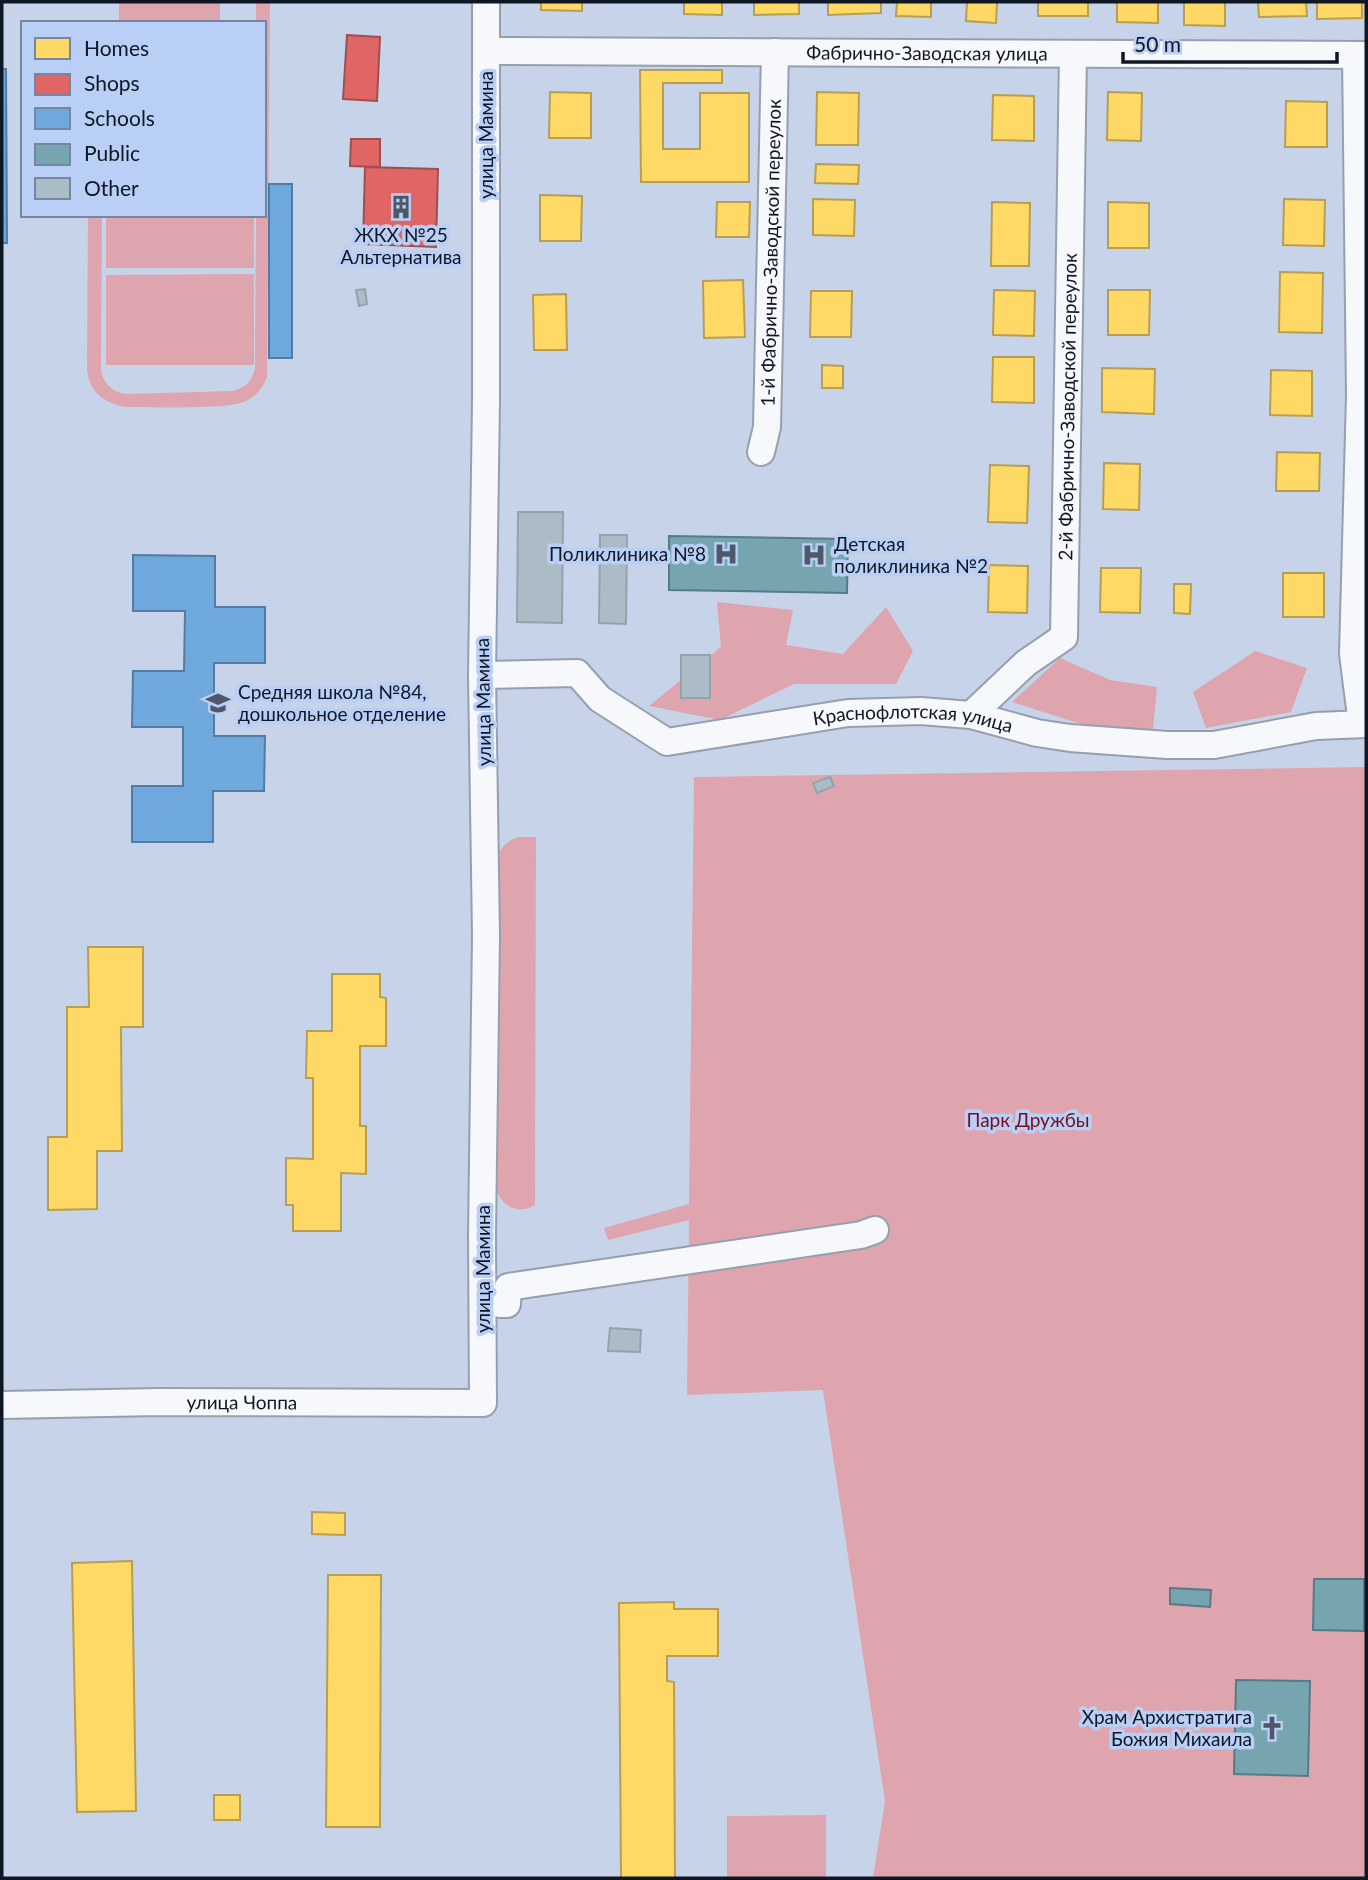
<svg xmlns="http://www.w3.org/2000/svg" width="1368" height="1880" viewBox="0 0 1368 1880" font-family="Lato,sans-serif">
  <rect width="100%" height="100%" fill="#c7d3e8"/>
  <!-- green -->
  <path fill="#dfa5ae" d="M 119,2 L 220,2 L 220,23 L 119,23 Z
    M 256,2 L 270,2 L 267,377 C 263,388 256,396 246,401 C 228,410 150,407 126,407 C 104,403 90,393 87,370 L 88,215 L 102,215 L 101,370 C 104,384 112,392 126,394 L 233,391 C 246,387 252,381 255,368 L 256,215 L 264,215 L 264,23 L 256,23 Z
    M 106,215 L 254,215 L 254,268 L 106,268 Z
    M 254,274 L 254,365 L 106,365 L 106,275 Z
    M 717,602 L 793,610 L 786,645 L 843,654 L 886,607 L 913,651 L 896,684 L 794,684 L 720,720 L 649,706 L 721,647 Z
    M 1255,651 L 1307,668 L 1291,712 L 1206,728 L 1193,692 Z
    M 1060,658 L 1110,680 L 1157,687 L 1153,730 L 1084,725 L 1012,702 Z
    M 1366,767 L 1366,1878 L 873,1878 L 885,1801 L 823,1390 L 687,1395 L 689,1220 L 608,1240 L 604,1228 L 689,1204 L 694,777 Z
    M 518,837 L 536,837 L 535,1205 C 515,1217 498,1203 494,1182 L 497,859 C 500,848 506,841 518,837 Z
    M 826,1815 L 826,1878 L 727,1878 L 727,1816 Z"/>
  <!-- homes -->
  <path fill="#ffd966" stroke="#b79e52" stroke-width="2" d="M 541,2 L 582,2 L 582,11 L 541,10 Z
    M 684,2 L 722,2 L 722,15 L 684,14 Z
    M 754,2 L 799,2 L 799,14 L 754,15 Z
    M 828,2 L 881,2 L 881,13 L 828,15 Z
    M 897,2 L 931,2 L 931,17 L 896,16 Z
    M 967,2 L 997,2 L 996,23 L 966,21 Z
    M 1038,2 L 1088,2 L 1088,16 L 1038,16 Z
    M 1117,2 L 1158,2 L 1158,23 L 1117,22 Z
    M 1184,2 L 1225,2 L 1225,26 L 1184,25 Z
    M 1258,2 L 1306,2 L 1307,16 L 1259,17 Z
    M 1317,2 L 1362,2 L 1362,18 L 1317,19 Z
    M 640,70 L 722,70 L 722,83 L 663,83 L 663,149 L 700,149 L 700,93 L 749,93 L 749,182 L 641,182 Z
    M 550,92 L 591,93 L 591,138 L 549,138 Z
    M 817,92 L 859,93 L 858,145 L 816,145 Z
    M 1108,92 L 1142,93 L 1141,141 L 1107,140 Z
    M 993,95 L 1034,96 L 1034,141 L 992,140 Z
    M 1286,101 L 1327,102 L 1327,147 L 1285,147 Z
    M 816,164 L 859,165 L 858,184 L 815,183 Z
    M 540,195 L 582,196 L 581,241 L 540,241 Z
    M 813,199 L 855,200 L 854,236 L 813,235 Z
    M 1284,199 L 1325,200 L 1324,246 L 1283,245 Z
    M 717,202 L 750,202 L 749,237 L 716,237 Z
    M 992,202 L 1030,203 L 1029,266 L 991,266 Z
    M 1108,202 L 1149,203 L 1149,248 L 1108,248 Z
    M 1280,272 L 1323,273 L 1322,333 L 1279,332 Z
    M 743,280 L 745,337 L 704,338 L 703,281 Z
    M 994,290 L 1035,291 L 1034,336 L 993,335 Z
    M 1108,290 L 1150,290 L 1149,335 L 1108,335 Z
    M 811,291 L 852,291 L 851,337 L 810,337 Z
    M 566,294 L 567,350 L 534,350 L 533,295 Z
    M 993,357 L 1034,357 L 1034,403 L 992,402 Z
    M 822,365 L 843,366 L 843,388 L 822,388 Z
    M 1102,368 L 1155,369 L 1154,414 L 1102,412 Z
    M 1271,370 L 1312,371 L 1312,416 L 1270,415 Z
    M 1277,452 L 1320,453 L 1319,491 L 1276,491 Z
    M 1104,463 L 1140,464 L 1139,510 L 1103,509 Z
    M 990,465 L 1029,466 L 1027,523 L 988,522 Z
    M 989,565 L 1028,566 L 1027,613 L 988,612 Z
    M 1101,568 L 1141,568 L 1140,613 L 1100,612 Z
    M 1283,573 L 1324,573 L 1324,617 L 1283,617 Z
    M 1174,584 L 1191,584 L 1190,614 L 1174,613 Z
    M 88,947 L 143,947 L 143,1027 L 121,1027 L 122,1151 L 97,1151 L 97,1209 L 48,1210 L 48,1137 L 67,1137 L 67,1007 L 89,1007 Z
    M 332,974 L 380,974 L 380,997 L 386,998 L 386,1046 L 360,1046 L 360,1126 L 366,1126 L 366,1174 L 341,1173 L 341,1231 L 293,1231 L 293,1205 L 286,1205 L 286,1158 L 313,1159 L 313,1078 L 306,1078 L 307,1031 L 332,1031 Z
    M 312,1512 L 345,1513 L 345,1535 L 312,1534 Z
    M 132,1561 L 136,1811 L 77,1812 L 72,1563 Z
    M 328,1575 L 381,1575 L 380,1827 L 326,1827 Z
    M 674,1602 L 674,1609 L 718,1609 L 718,1656 L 667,1656 L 667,1681 L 674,1682 L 675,1878 L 621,1878 L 619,1603 Z
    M 214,1795 L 240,1795 L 240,1820 L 214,1820 Z"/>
  <!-- shops -->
  <path fill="#e06666" stroke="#a14e52" stroke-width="2" d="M 347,35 L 380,37 L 377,101 L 343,99 Z
    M 351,139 L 380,139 L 380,167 L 350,166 Z
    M 365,167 L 438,169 L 436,247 L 363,244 Z"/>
  <!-- schools -->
  <path fill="#6fa8dc" stroke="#527ca5" stroke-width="2" d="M 2,69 L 6,69 L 7,243 L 2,243 Z
    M 269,184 L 292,184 L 292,358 L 269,358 Z
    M 133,555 L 215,556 L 215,607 L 265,607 L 265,663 L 214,663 L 214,736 L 265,736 L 264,791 L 213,791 L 213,842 L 132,842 L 132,786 L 183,786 L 183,727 L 132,727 L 133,671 L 184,671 L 185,611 L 133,611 Z"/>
  <!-- public -->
  <path fill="#76a5af" stroke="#577a85" stroke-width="2" d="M 669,536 L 848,539 L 847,593 L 669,590 Z
    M 1314,1579 L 1364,1579 L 1364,1631 L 1313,1630 Z
    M 1170,1588 L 1211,1590 L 1210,1607 L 1170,1604 Z
    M 1236,1680 L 1310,1681 L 1308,1776 L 1234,1774 Z"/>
  <!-- building -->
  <path fill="#acbcc6" stroke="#93a3ad" stroke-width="2" d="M 365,289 L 367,304 L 359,306 L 356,290 Z
    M 518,512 L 563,512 L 562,623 L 517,622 Z
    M 600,535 L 627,535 L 626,624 L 599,623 Z
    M 681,655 L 710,655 L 710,698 L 681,698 Z
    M 830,777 L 834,786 L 817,793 L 813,783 Z
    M 610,1328 L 641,1330 L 640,1352 L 608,1351 Z"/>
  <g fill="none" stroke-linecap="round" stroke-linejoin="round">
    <!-- street casing -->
    <g stroke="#969fae" stroke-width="30">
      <g id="street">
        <path id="s1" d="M 486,51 L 1366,55"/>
        <path d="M 1356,55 L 1360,395 L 1353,654 L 1362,724"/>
        <path id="s2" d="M 761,452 L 767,427 L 775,52"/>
        <path id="s3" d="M 482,675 L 577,673 L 600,699 L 667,742 L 848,713 L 921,711 L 971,715 L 1037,733 L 1070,738 L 1167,745 L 1214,745 L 1316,726 L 1366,724"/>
        <path id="s4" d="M 971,715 L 1026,663 L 1064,637 L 1073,54"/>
        <path d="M 500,1304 L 507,1304 L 508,1287 L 861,1235 L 875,1230"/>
        <path id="s5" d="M 2,1405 L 159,1402 L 483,1403 L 482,1234 L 486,936 L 482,675 L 486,401 L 486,2"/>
      </g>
    </g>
    <!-- street -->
    <use href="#street" stroke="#f7f8fc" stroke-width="26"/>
  </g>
  <!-- icons -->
  <defs>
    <g id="building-bare" transform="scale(1.89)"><path d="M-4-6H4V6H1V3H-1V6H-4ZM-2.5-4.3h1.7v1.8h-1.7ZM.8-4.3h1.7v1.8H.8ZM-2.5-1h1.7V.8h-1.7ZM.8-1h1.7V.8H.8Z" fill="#4f5869" stroke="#b9cff6" stroke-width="2.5" paint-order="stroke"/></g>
    <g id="hospital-bare" transform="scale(1.89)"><path d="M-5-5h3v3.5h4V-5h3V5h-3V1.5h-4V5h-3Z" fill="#4f5869" stroke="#b9cff6" stroke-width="2.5" paint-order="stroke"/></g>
    <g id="school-bare" transform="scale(1.89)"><path d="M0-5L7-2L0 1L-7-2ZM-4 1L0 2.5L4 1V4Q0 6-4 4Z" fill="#4f5869" stroke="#b9cff6" stroke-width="2.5" paint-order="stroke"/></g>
    <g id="church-bare" transform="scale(1.89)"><path d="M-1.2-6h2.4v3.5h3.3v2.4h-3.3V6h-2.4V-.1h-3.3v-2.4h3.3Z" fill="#4f5869" stroke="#b9cff6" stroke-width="2.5" paint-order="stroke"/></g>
  </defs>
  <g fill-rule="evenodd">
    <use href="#building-bare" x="401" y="207"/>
    <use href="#hospital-bare" x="726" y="554"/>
    <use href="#hospital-bare" x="814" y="555"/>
    <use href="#school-bare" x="218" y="703"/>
    <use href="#church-bare" x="1272" y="1728"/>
  </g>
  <g text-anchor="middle" stroke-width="7" stroke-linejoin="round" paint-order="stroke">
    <!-- street labels -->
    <g font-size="19" fill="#0f1624" stroke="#b9cff6">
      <text dy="7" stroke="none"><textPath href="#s1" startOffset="441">Фабрично-Заводская улица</textPath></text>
      <text transform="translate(486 135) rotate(-90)" y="7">улица Мамина</text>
      <text dy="7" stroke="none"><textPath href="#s2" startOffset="200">1-й Фабрично-Заводской переулок</textPath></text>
      <text dy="7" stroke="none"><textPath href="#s4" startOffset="352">2-й Фабрично-Заводской переулок</textPath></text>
      <text transform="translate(483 702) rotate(-91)" y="7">улица Мамина</text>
      <text dy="7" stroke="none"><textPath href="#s3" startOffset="458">Краснофлотская улица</textPath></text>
      <text transform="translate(483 1269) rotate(-90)" y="7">улица Мамина</text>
      <text dy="7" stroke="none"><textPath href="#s5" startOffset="240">улица Чоппа</textPath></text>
    </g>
    <!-- poi labels -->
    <g font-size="19" fill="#0f1624" stroke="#b9cff6" text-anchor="start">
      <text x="401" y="242" text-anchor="middle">ЖКХ №25<tspan x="401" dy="22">Альтернатива</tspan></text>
      <text x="834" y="551">Детская<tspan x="834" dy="22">поликлиника №2</tspan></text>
      <text x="706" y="561" text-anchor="end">Поликлиника №8</text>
      <text x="238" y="699">Средняя школа №84,<tspan x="238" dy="22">дошкольное отделение</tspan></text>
      <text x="1252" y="1724" text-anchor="end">Храм Архистратига<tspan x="1252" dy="22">Божия Михаила</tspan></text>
    </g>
    <!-- park labels -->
    <g font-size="19" fill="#770c1b" stroke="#b9cff6">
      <text x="1028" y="1127">Парк Дружбы</text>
    </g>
  </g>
  <!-- border -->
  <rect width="1368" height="1880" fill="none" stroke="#0f1624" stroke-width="7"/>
  <!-- legend -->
  <rect x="21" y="21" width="245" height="196" fill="#b9cff6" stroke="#7585a2" stroke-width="2"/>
  <rect x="35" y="38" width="35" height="21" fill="#ffd966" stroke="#7585a2" stroke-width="2"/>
  <text x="84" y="56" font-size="21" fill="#0f1624">Homes</text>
  <rect x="35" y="74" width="35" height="21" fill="#e06666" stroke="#7585a2" stroke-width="2"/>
  <text x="84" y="91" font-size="21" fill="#0f1624">Shops</text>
  <rect x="35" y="108" width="35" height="21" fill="#6fa8dc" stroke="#7585a2" stroke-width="2"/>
  <text x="84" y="126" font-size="21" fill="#0f1624">Schools</text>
  <rect x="35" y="144" width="35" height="21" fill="#76a5af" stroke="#7585a2" stroke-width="2"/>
  <text x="84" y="161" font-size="21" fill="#0f1624">Public</text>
  <rect x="35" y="178" width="35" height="21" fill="#acbcc6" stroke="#7585a2" stroke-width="2"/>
  <text x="84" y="196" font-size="21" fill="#0f1624">Other</text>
  <!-- scale -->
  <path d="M1123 52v10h214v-10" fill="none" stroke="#0f1624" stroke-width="3.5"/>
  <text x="1134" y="52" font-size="21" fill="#0f1624" stroke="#b9cff6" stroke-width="5" paint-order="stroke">50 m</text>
</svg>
